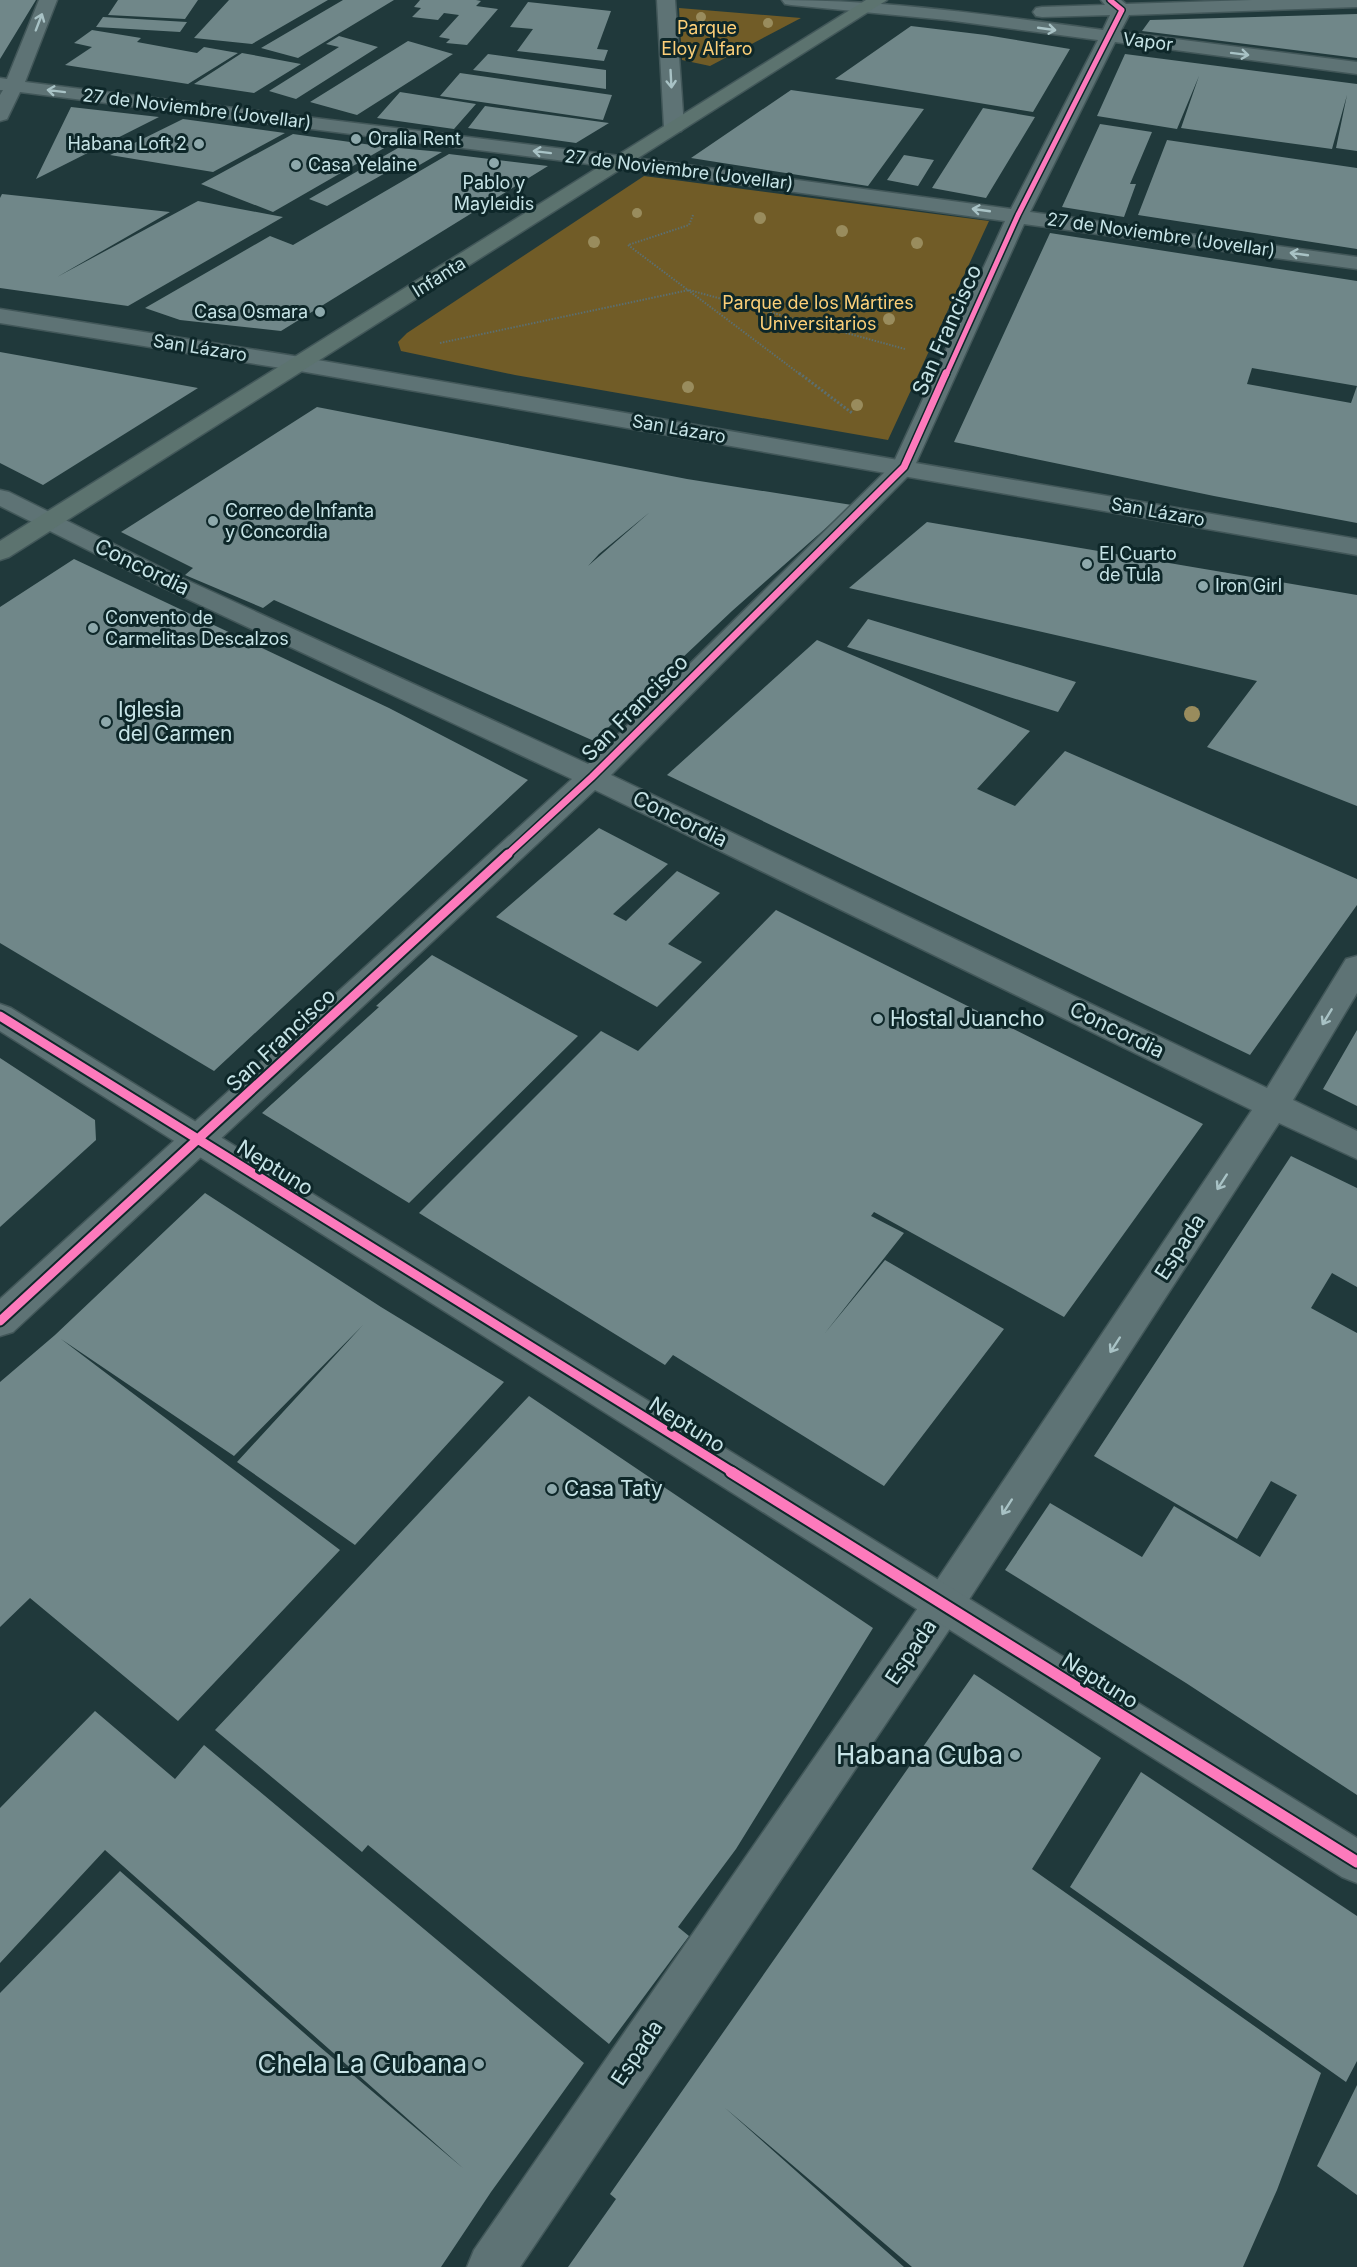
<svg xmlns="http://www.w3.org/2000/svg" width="1357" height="2267" viewBox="0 0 1357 2267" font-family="Inter,sans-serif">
  <rect width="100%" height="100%" fill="#20393b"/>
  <!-- green -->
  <path fill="#715c27" d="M 679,8 L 801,18 L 710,66 L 682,60 Z
    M 644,176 L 989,221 L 888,440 L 515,375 L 401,351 L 398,342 L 407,333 Z"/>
  <!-- building -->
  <path fill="#708789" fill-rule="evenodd" d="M 0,0 L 36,0 L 0,59 Z
    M 118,0 L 198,0 L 185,19 L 108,15 Z
    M 229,0 L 328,0 L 252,44 L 194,38 Z
    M 343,0 L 394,0 L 298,58 L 261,48 Z
    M 420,0 L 476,0 L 481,1 L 476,6 L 498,9 L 467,45 L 446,43 L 450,39 L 439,37 L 459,15 L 444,13 L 438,20 L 412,17 L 421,8 L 414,7 Z
    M 528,2 L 611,11 L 597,49 L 608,50 L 604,61 L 517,51 L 533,29 L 510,27 Z
    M 1357,14 L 1357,58 L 1142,31 L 1150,20 Z
    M 103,17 L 187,22 L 180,32 L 96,27 Z
    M 911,26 L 986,35 L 1070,49 L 1033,112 L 835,79 Z
    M 92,30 L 141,38 L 137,42 L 197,53 L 204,47 L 238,53 L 188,84 L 65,65 L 92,47 L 74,43 Z
    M 339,36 L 378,47 L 296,99 L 269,91 L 339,47 L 326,44 Z
    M 408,41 L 453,54 L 357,115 L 310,102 Z
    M 242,53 L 301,64 L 254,93 L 194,84 Z
    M 488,54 L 606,70 L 606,89 L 473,70 Z
    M 1125,54 L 1357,84 L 1357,151 L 1336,148 L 1347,95 L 1332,149 L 1181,128 L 1199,76 L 1177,129 L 1097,116 Z
    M 460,73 L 612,95 L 603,120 L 440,96 Z
    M 791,90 L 924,109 L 868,186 L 691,158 Z
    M 400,92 L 476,104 L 454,129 L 377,118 Z
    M 485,106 L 609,123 L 576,143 L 468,128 Z
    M 71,107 L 159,117 L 36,179 Z
    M 983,108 L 1035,117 L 986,198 L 932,188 Z
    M 183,119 L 285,133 L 213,172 L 110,155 Z
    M 1100,124 L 1152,132 L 1130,184 L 1136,184 L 1124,217 L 1062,207 Z
    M 293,134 L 386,147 L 273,212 L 201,184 Z
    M 1167,140 L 1357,168 L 1357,249 L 1138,215 Z
    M 398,148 L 442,152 L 416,167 L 403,163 L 327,206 L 309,199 Z
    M 449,154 L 548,166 L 281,331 L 180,320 L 145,308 L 270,236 L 293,245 Z
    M 904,155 L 934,160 L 918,186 L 887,180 Z
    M 2,194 L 170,212 L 57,277 L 198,201 L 283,217 L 128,306 L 0,288 L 0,198 Z
    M 1050,233 L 1357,281 L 1357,523 L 1214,496 L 954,442 ZM 1252,368 L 1281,373 L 1357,386 L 1351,403 L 1247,384 Z
    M 0,352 L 28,357 L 198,388 L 43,485 L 0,463 Z
    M 317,407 L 687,479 L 852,505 L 732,611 L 594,741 L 274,600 L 263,608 L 185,575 L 193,568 L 121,532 ZM 650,512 L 588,566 L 599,554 Z
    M 927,522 L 1357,595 L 1357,806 L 1207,747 L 1257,681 L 849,588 Z
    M 74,559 L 389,708 L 528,780 L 214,1071 L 0,943 L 0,607 Z
    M 868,619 L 1076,682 L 1058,712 L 847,647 Z
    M 817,640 L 1030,731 L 977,789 L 1015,806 L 1065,751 L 1357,879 L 1357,905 L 1250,1055 L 667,775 Z
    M 599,828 L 668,864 L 613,914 L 626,921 L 677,871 L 720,893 L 668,944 L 702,962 L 657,1007 L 496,917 Z
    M 776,910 L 1203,1124 L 1064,1317 L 874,1212 L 871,1216 L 904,1233 L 825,1333 L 885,1260 L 1004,1329 L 884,1486 L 673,1355 L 665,1365 L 419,1213 L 601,1031 L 638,1051 Z
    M 432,955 L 578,1036 L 409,1203 L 262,1113 L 379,1007 L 376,1006 Z
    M 1357,1030 L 1357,1106 L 1323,1089 Z
    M 0,1058 L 95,1120 L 96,1140 L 0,1227 Z
    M 1291,1156 L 1357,1188 L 1357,1287 L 1332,1273 L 1311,1308 L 1357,1333 L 1357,1795 L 1186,1683 L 1005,1570 L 1050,1503 L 1142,1557 L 1174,1506 L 1260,1557 L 1297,1495 L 1271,1481 L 1237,1539 L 1094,1456 Z
    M 205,1193 L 381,1307 L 504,1382 L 355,1545 L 237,1462 L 363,1325 L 234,1456 L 61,1339 L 340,1550 L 178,1721 L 30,1598 L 0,1627 L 0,1382 L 55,1335 Z
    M 529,1396 L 873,1628 L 736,1849 L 678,1927 L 689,1936 L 609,2044 L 368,1845 L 362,1852 L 215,1730 Z
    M 974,1674 L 1101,1758 L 1032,1869 L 1321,2073 L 1277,2190 L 1243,2267 L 912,2267 L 724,2107 L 904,2267 L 568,2267 L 616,2199 L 610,2194 Z
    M 95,1711 L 175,1779 L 204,1745 L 584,2063 L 491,2192 L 441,2267 L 0,2267 L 0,1993 L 120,1871 L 320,2047 L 464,2169 L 105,1850 L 0,1963 L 0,1808 Z
    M 1141,1772 L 1357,1916 L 1357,2061 L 1346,2082 L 1070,1887 Z
    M 1357,2085 L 1357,2195 L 1317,2166 Z"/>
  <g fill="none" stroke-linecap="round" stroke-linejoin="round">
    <!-- street casing -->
    <g stroke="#425759" stroke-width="3">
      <path id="street" d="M 39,0 L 57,0 L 25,82 L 620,156 L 1011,209 L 1098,40 L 947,20 L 791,5 L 785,4 L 782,0 C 890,0 996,16 1103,30 L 1110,15 L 1042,17 L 1036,16 L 1033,12 L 1036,8 L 1042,7 L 1105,5 L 1101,0 L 1121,0 L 1126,4 L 1252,0 L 1357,0 L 1357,7 L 1129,15 L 1120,32 L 1357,62 L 1357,74 L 1115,42 L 1030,212 L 1357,257 L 1357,269 L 1024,224 L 912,472 L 611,775 L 1267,1088 L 1346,959 L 1357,956 L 1357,993 L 1293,1100 L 1357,1131 L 1357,1159 L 1279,1123 L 957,1618 L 520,2267 L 467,2267 L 474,2250 L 929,1592 L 1252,1110 L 595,790 L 13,1332 L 0,1336 L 0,1299 L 572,779 L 162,587 L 0,506 L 0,490 L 9,492 L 180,577 L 588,764 L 893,464 L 1005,221 L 620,168 L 20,92 L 7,119 L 0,121 L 0,95 L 3,90 L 0,90 L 0,78 L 7,79 Z"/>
    </g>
    <!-- secondary casing -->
    <g stroke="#425759" stroke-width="3">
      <path id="secondary" d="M 657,0 L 675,0 L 684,127 L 681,131 L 667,131 L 664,127 Z
        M 0,309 L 300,357 L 1357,539 L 1357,555 L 300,371 L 0,323 Z
        M 0,1004 L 11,1008 L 1357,1838 L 1357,1883 L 1342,1877 L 0,1031 Z"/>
    </g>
    <!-- primary casing -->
    <g stroke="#425759" stroke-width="3">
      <path id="primary" d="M 866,0 L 887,0 L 9,557 L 0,560 L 0,541 Z"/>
    </g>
    <!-- path-far1 -->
    <path stroke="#5c6f70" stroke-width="2" stroke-dasharray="1.5 1.5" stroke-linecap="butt" d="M 693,215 L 689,225 L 628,245 L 801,375
      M 440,343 L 689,290 L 905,349"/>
    <!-- path -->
    <path stroke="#5c6f70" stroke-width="3" stroke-dasharray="2 2" stroke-linecap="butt" d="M 799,373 L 852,413"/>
    <!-- street -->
    <use href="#street" fill="#5e7375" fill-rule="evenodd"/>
    <!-- secondary -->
    <use href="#secondary" fill="#5e7375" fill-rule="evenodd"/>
    <!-- primary -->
    <use href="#primary" fill="#5c736f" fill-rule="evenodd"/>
    <!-- cycleway-far3 casing -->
    <g stroke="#0e2729" stroke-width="8">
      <path id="cycleway-far3" d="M 946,375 L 1018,215 L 1122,10 L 1110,0"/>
    </g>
    <!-- cycleway-far2 casing -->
    <g stroke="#0e2729" stroke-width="10">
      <path id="cycleway-far2" d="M 507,855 L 592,777 L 904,467 L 946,373"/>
    </g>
    <!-- cycleway-far1 casing -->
    <g stroke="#0e2729" stroke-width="13">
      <path id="cycleway-far1" d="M 0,1016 L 734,1473
        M 0,1321 L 508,854"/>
    </g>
    <!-- cycleway casing -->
    <g stroke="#0e2729" stroke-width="15">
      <path id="cycleway" d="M 731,1472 L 1357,1862"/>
    </g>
    <!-- cycleway-far3 -->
    <use href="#cycleway-far3" stroke="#fd7abc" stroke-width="5"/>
    <!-- cycleway-far2 -->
    <use href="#cycleway-far2" stroke="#fd7abc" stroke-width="7"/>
    <!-- cycleway-far1 -->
    <use href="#cycleway-far1" stroke="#fd7abc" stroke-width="9"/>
    <!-- cycleway -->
    <use href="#cycleway" stroke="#fd7abc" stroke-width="11"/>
  </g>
  <!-- trees -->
  <g fill="#998c5d">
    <circle cx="701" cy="17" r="5"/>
    <circle cx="768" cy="23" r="5"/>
    <circle cx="637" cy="213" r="5"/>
    <circle cx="760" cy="218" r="6"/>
    <circle cx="842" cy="231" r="6"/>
    <circle cx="594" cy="242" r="6"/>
    <circle cx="917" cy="243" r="6"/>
    <circle cx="889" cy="319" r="6"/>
    <circle cx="688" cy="387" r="6"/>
    <circle cx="857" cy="405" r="6"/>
    <circle cx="1192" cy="714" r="8"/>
  </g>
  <!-- one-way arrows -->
  <defs><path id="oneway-shaft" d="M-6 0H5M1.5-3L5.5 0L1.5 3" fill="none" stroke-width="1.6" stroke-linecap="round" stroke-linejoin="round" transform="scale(1.5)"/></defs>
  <g stroke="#a8c2c5">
    <use href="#oneway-shaft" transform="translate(39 22) rotate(-69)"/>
    <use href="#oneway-shaft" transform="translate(1047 29) rotate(8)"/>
    <use href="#oneway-shaft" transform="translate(1240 54) rotate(7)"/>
    <use href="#oneway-shaft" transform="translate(671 79) rotate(87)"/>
    <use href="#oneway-shaft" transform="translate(56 91) rotate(-173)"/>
    <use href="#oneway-shaft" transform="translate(542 152) rotate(-173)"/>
    <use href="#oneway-shaft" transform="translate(981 210) rotate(-172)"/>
    <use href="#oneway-shaft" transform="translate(1299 254) rotate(-172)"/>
    <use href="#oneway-shaft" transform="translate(1327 1017) rotate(121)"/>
    <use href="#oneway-shaft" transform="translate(1222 1182) rotate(123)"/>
    <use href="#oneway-shaft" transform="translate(1115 1345) rotate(123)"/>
    <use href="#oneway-shaft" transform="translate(1007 1507) rotate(123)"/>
  </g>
  <!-- markers -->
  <g fill="#8da8ab" stroke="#0e2729" stroke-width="2">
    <circle cx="356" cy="139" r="6"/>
    <circle cx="199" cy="144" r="6"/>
    <circle cx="494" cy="163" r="6"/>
    <circle cx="296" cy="165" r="6"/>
    <circle cx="320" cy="312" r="6"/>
    <circle cx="213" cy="521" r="6"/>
    <circle cx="1087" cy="564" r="6"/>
    <circle cx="1203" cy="586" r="6"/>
    <circle cx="93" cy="628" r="6"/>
    <circle cx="106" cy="722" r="6"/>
    <circle cx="878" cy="1019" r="6"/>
    <circle cx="552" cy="1489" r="6"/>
    <circle cx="1015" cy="1755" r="6"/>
    <circle cx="479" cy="2064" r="6"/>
  </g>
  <g text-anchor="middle" stroke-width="6" stroke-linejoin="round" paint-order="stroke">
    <!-- far-park labels -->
    <g font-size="18" fill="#fccf78" stroke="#0e2729">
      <text x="707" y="34">Parque<tspan x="707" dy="21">Eloy Alfaro</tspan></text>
      <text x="818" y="309">Parque de los Mártires<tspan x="818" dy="21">Universitarios</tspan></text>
    </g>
    <!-- far-street labels -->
    <g font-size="18" fill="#c7e4e7" stroke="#0e2729">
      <text transform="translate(1148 42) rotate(7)" y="6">Vapor</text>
      <text transform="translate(197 109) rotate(7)" y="6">27 de Noviembre (Jovellar)</text>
      <text transform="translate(679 170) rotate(7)" y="6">27 de Noviembre (Jovellar)</text>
      <text transform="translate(1161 235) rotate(8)" y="6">27 de Noviembre (Jovellar)</text>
      <text transform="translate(439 277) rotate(-32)" y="6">Infanta</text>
      <text transform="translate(200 348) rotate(9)" y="6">San Lázaro</text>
      <text transform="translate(679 429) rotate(10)" y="6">San Lázaro</text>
      <text transform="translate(1158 512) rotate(10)" y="6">San Lázaro</text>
    </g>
    <!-- far-poi labels -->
    <g font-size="18" fill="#c7e4e7" stroke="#0e2729" text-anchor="start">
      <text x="368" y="145">Oralia Rent</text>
      <text x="187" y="150" text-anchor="end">Habana Loft 2</text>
      <text x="308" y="171">Casa Yelaine</text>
      <text x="494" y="189" text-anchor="middle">Pablo y<tspan x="494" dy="21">Mayleidis</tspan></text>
      <text x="308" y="318" text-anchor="end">Casa Osmara</text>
      <text x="225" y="517">Correo de Infanta<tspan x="225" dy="21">y Concordia</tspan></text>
      <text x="1099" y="560">El Cuarto<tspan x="1099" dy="21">de Tula</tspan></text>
      <text x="1215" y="592">Iron Girl</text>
      <text x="105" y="624">Convento de<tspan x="105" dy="21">Carmelitas Descalzos</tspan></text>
    </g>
    <!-- street labels -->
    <g font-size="21" fill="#c7e4e7" stroke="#0e2729">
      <text transform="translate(947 330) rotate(-66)" y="7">San Francisco</text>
      <text transform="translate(142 567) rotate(26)" y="7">Concordia</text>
      <text transform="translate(635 708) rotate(-45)" y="7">San Francisco</text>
      <text transform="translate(680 819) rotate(26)" y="7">Concordia</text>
      <text transform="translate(1117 1030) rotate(26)" y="7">Concordia</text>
      <text transform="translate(281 1040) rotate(-43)" y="7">San Francisco</text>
      <text transform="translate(275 1168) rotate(32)" y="7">Neptuno</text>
      <text transform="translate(1180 1247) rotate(-57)" y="7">Espada</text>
      <text transform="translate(687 1425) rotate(32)" y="7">Neptuno</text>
      <text transform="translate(911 1652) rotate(-56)" y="7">Espada</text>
      <text transform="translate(1100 1681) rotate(32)" y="7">Neptuno</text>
      <text transform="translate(637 2053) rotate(-56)" y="7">Espada</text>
    </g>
    <!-- poi labels -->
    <g font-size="21" fill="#c7e4e7" stroke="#0e2729" text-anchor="start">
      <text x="118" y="717">Iglesia<tspan x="118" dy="24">del Carmen</tspan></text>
      <text x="890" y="1026">Hostal Juancho</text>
      <text x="564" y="1496">Casa Taty</text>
    </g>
    <!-- near-poi labels -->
    <g font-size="26" fill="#c7e4e7" stroke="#0e2729" text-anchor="end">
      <text x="1003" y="1764">Habana Cuba</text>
      <text x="467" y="2073">Chela La Cubana</text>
    </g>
  </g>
</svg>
